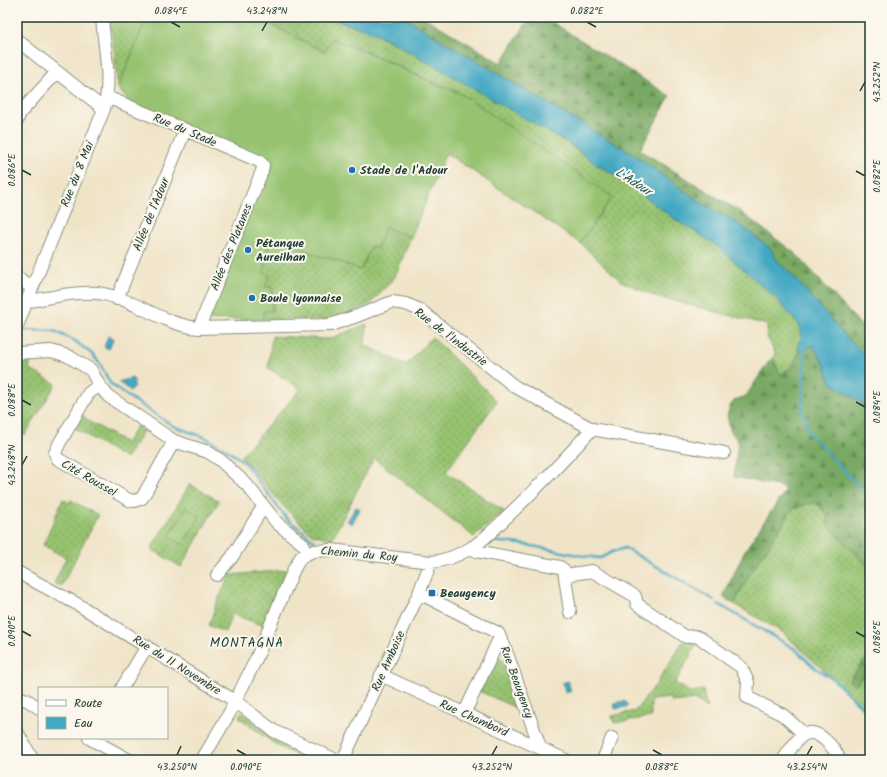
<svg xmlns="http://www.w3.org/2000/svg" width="887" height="777" viewBox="0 0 887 777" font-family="Kalam,sans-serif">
  <defs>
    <pattern id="grass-dots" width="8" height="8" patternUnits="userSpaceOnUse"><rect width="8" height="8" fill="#97c371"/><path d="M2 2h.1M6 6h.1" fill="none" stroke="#7ba05e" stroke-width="1.8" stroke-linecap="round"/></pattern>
    <pattern id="forest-firs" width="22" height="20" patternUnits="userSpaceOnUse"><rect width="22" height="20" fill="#79a963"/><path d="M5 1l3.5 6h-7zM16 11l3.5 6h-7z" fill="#638b52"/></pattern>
  </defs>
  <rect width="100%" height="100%" fill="#fbf7ec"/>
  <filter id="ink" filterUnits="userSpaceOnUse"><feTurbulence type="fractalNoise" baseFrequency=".025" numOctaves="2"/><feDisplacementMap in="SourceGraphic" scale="8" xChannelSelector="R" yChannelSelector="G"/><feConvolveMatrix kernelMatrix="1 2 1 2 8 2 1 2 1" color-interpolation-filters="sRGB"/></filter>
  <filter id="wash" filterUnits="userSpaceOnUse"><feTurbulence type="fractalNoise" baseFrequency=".012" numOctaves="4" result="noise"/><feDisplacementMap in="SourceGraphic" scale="16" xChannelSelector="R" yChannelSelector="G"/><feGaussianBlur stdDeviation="0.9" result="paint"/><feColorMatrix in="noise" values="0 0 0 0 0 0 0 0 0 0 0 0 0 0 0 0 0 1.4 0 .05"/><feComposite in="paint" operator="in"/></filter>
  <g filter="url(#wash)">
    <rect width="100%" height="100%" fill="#f0e4c8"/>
    <!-- grass -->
    <path fill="url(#grass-dots)" stroke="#5b8052" d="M 110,17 L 147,17 L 118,88 Z
      M 256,17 L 327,17 L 375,33 L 495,99 L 571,145 L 593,162 L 626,182 L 673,218 L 715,244 L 775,297 L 799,325 L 802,336 L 798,345 L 799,353 L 791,368 L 782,374 L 779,372 L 773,358 L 775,353 L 767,337 L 767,325 L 654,296 L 621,281 L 580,243 L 611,197 L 454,90 L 429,81 L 358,47 L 325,52 Z
      M 385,227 L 411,237 L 395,277 L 370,304 L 348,314 L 327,320 L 263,319 L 263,311 L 272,311 L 272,287 L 265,287 L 264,273 L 270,236 L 324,258 L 326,256 L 361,270 L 371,246 L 377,248 Z
      M 367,324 L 365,345 L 406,365 L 432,337 L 497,401 L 446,472 L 504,511 L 474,537 L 374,458 L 332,539 L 311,534 L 284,507 L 241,456 L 301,389 L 268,368 L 272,336 L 329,339 Z
      M 32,356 L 29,369 L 56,384 L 25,435 L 17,430 L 17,360 Z
      M 83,415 L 87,420 L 126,443 L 137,426 L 144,430 L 126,459 L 75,428 Z
      M 190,484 L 219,501 L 181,567 L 151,549 Z
      M 63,499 L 69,503 L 71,500 L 98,515 L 61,587 L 54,583 L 66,558 L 43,545 Z
      M 810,503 L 819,504 L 827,516 L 829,527 L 870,569 L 870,654 L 849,680 L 855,685 L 870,667 L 870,713 L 782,632 L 734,604 L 750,574 L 793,509 Z
      M 287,570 L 264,626 L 232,614 L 225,632 L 209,626 L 216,604 L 230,575 Z
      M 694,640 L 698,642 L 675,683 L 690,692 L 703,690 L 707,707 L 704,708 L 703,705 L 696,700 L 671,702 L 671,698 L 651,700 L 651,717 L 614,723 L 612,716 L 635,711 L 657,683 L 683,641 L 687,643 Z
      M 496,658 L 500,658 L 503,663 L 520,710 L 477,690 Z
      M 241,712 L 281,742 L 321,760 C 290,760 264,736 240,718 L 239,715 Z"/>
    <!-- forest -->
    <path fill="url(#forest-firs)" stroke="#4c734c" d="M 403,17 L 424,17 L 501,63 L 530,17 L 544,17 L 670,96 L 640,150 L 741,212 L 797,255 L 870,335 L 870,359 L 847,338 L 793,276 L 778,262 L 770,248 L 737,223 L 704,205 L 639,158 Z
      M 812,345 L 825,365 L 831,383 L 870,408 L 870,569 L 828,526 L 827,516 L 819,504 L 810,503 L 793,509 L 750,574 L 734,604 L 723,597 L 745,550 L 785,491 L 781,487 L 734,477 L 738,441 L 730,430 L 727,416 L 730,406 L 735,400 L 746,396 L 769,361 L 773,358 L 779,372 L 782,374 L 791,368 L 799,353 Z
      M 870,654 L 870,667 L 855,685 L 849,680 Z"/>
    <!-- pitch -->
    <path fill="#97c371" stroke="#5b8052" d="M 147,17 L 256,17 L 325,52 L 331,39 C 364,49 393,65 424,79 C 438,86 453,89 466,97 L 612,197 L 580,243 L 446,153 L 411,237 L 385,227 L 377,248 L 371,246 L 361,270 L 326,256 L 324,258 L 270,236 L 264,273 L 270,275 L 265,287 L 272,287 L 272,311 L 263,311 L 263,319 L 205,320 L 269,161 L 128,101 L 118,88 Z
      M 186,508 L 200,517 L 183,545 L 169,536 Z"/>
    <!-- water -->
    <path fill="#43a8c3" stroke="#31727c" d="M 327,17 L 403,17 L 639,158 L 704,205 L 737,223 L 770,248 L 778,262 L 793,276 L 847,338 L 870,359 L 870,408 L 831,383 L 825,365 L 812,345 L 799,353 L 798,345 L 802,336 L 799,325 L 775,297 L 715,244 L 673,218 L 626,182 L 593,162 L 571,145 L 395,43 L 375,33 Z
      M 108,336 L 114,338 L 109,349 L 104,347 Z
      M 132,378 L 135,381 L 133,384 L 135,386 L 131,391 L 118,382 Z
      M 356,507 L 360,509 L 352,524 L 347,521 Z
      M 568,681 L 571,691 L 566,693 L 562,683 Z
      M 625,701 L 628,704 L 627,707 L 615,709 L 614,703 Z"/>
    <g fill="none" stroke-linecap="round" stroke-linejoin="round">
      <!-- stream -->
      <path stroke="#43a8c3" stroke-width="2.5" d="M 24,330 L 54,331 L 75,341 L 92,354 L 100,364 L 110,383 L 120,391 L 173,426 L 204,437 L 226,449 L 244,462 L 287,519 L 315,541
        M 805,346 L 802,410 L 809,433 L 866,494
        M 486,542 C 525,540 563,555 601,558 L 612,552 L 625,548 L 714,600
        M 718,604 L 795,649 L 814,667 L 834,680 L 870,715"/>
    </g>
  </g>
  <g filter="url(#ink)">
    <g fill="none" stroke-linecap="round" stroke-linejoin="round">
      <!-- minor casing -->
      <g stroke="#88907e" stroke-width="14">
        <path id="minor" d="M 17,40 L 104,109
          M 107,97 L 259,161 L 263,165 L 262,171 L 199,328
          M 17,121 L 20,113 L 57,72
          M 17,277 L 32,288
          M 117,299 L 185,130
          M 26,302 C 48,298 74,291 97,293 C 133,297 162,325 199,328 L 330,325 L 357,316 L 392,302 L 406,304 L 420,310 L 514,386 L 592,429 L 724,453
          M 17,326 L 104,109 C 112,78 104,48 102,17
          M 17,353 L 51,351 L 68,356 L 91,370 L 99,385 L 108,396 L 174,441 L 208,452 L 220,460 L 247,485 L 277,523 L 303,544
          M 99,385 L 88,394 L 59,444 L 55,453 L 58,459 L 129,500 L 135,501 L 142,498 L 174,441
          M 472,547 L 476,551 L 560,567 L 564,570 L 570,612
          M 17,572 L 77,604 L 235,701 L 274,731 L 336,760
          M 217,575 L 232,557 L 263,507
          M 565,575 L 592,571 L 635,596 L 637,604 L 686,637 L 695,636 L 700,638 L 741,667 L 748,682 L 747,697 L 783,715 L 804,734
          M 419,593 L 498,633 L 505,648 L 540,747
          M 381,675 L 566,760
          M 122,688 L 147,646
          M 17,697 L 27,700 L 39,708
          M 464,714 L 500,637
          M 17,732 L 33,760
          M 89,738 L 129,760
          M 202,760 L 230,712 L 256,659 L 294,569 L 301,557 L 313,551 L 331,550 L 431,562 C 444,561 459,555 471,548 C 487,538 501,522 515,509 C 542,483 567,457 592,429
          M 343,760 L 419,593 L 431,562
          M 603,760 L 612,738
          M 783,760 C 789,752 794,742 802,736 C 816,724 835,749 840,760"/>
      </g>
      <!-- minor -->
      <use href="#minor" stroke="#fff" stroke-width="12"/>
    </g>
  </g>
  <!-- ticks -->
  <path fill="none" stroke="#1f3d34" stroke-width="1.5" d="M 171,22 L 180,27M 587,22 L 596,27M 262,31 L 267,22M 860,91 L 865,82M 22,170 L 31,175M 856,171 L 865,176M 22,400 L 31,405M 856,402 L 865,407M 22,465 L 27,456M 22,631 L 31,636M 856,632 L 865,637M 237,750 L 246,755M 653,750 L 662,755M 177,755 L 181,746M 492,755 L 497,746M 807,755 L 812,746"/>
  <!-- markers -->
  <g fill="#1f6fb2" stroke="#fbf7ec" stroke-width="1.5">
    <circle cx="352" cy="170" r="4"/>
    <circle cx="248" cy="250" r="4"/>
    <circle cx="252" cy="298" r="4"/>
    <rect x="428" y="589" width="8" height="8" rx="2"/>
  </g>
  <g text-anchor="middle" stroke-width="4" stroke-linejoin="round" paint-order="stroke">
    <!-- street labels -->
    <g font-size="12" fill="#1f3d34" stroke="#fbf7ec">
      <text transform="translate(185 130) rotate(23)" y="4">Rue du Stade</text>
      <text transform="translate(77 174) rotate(-68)" y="4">Rue du 8 Mai</text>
      <text transform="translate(151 214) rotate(-68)" y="4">Allée de l'Adour</text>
      <text transform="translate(231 247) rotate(-68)" y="4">Allée des Platanes</text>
      <text transform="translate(451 337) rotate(37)" y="4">Rue de l'Industrie</text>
      <text transform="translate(89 478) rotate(30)" y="4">Cité Roussel</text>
      <text transform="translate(359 554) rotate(5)" y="4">Chemin du Roy</text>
      <text transform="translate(388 661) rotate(-66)" y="4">Rue Amboise</text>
      <text transform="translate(177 665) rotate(32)" y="4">Rue du 11 Novembre</text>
      <text transform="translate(517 682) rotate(70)" y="4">Rue Beaugency</text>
      <text transform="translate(474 718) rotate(24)" y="4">Rue Chambord</text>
    </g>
    <!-- poi labels -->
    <g font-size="12" font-weight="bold" fill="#1f3d34" stroke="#fbf7ec" text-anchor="start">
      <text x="360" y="174">Stade de l'Adour</text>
      <text x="256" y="247">Pétanque<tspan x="256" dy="14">Aureilhan</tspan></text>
      <text x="260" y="302">Boule lyonnaise</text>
      <text x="440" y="597">Beaugency</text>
    </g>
    <!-- water labels -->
    <g font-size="13" font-style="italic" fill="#2a5d5f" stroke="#fbf7ec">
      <text transform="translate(634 181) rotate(33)" y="5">L'Adour</text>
    </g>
    <!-- neighbourhood labels -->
    <g font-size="13" letter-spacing="1" fill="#1f3d34" stroke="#fbf7ec">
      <text x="247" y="647">MONTAGNA</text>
    </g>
  </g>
  <!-- margin -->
  <rect width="887" height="777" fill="none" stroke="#fbf7ec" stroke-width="44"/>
  <!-- legend -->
  <rect x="38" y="687" width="130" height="52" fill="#fbf7ec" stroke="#a3ada2"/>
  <rect x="46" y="700" width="20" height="6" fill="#ffffff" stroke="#a3ada2"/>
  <text x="74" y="707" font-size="12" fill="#1f3d34">Route</text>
  <rect x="46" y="717" width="20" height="12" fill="#43a8c3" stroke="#a3ada2"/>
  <text x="74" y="727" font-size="12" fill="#1f3d34">Eau</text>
  <rect x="22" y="22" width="843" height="733" fill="none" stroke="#1f3d34" stroke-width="1.5"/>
  <g font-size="10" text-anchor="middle" fill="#1f3d34">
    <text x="171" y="14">0.084°E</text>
    <text x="267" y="14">43.248°N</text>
    <text x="587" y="14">0.082°E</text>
    <text transform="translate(876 82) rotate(-90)" y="4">43.252°N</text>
    <text transform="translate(11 170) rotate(-90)" y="4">0.086°E</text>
    <text transform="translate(876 176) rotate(-90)" y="4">0.082°E</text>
    <text transform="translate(11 400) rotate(-90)" y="4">0.088°E</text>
    <text transform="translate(876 407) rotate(-90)" y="4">0.084°E</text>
    <text transform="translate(11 465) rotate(-90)" y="4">43.248°N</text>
    <text transform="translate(11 631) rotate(-90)" y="4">0.090°E</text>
    <text transform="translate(876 637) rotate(-90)" y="4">0.086°E</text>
    <text x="177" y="770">43.250°N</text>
    <text x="246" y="770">0.090°E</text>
    <text x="492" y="770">43.252°N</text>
    <text x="662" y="770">0.088°E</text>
    <text x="807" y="770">43.254°N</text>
  </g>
</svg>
